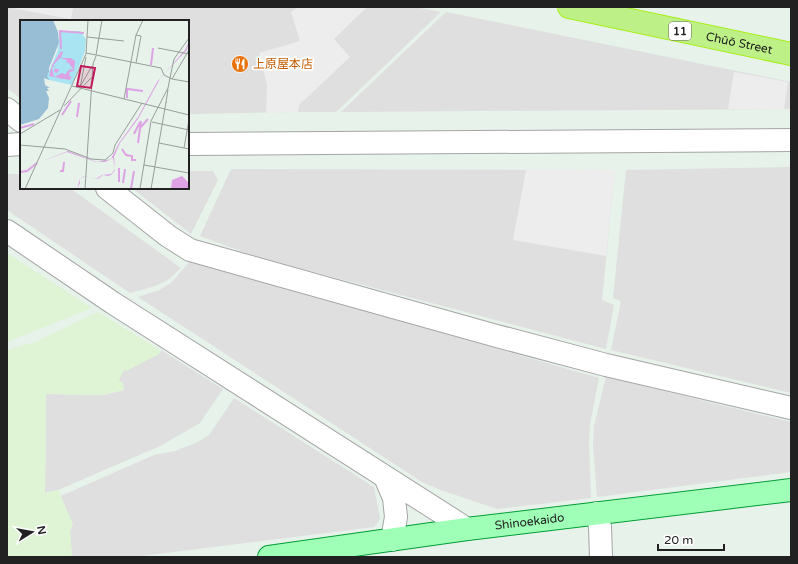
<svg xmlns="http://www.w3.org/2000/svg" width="798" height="564" viewBox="0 0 798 564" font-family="'Varela Round','Noto Sans JP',sans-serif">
  <rect width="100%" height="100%" fill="#e7f2eb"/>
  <!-- residential -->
  <path fill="#dedfde" d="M 7,7 L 70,19 L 73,7 L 415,7 L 441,12 L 336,112 L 298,112 L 188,114 L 188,21 L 21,21 L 21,99 L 7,88 Z
    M 446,12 L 791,82 L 791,109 L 341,112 Z
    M 791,167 L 791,393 L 611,350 L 621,301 L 613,298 L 626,170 Z
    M 231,169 L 615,170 L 602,300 L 614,305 L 606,349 L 257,257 L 200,236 Z
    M 188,171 L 213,171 L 218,180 L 191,234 L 132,188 L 188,188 Z
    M 7,174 L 21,174 L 21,188 L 70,188 L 181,268 L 168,280 L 155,286 L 130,293 L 7,210 Z
    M 190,261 L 599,378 L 590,424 L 589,443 L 591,498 L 497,509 L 441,490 L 422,482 L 138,297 L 159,290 L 171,283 Z
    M 161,350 L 223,389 L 200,423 L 160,446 L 58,490 L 45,493 L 46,394 L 103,395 L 124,390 L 123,383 L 118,380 L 124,370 L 159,354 Z
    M 606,377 L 791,422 L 791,472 L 597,497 L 593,444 L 594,426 Z
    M 234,398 L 374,487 L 380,519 L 374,527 L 133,557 L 72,557 L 70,532 L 72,524 L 61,496 L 154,455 L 175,451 L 198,442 L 209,435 Z"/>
  <!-- commercial -->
  <path fill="#def4d5" d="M 7,253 L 92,308 L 7,342 Z
    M 98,312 L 160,350 L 159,354 L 126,371 L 124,370 L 119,380 L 123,383 L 124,390 L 103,395 L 46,394 L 45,493 L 58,490 L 73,524 L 70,532 L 72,557 L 7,557 L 7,350 L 35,342 Z"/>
  <!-- parking -->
  <path fill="#ededed" d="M 10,7 L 73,7 L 71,19 Z
    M 298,7 L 367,7 L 334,39 L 350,57 L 299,105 L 298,112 L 266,113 L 267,85 L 259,53 L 300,41 L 291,12 Z
    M 734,72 L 788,82 L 784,109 L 728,109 Z
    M 526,170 L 615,170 L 606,256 L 513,240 Z"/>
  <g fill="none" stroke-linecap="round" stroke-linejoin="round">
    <!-- minor casing -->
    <g stroke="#a5a5a5" stroke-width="24">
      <path id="minor" d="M 7,109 L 21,121
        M 188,144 L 791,140
        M 7,145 L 21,144
        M 107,188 L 168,236 L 190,250 L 493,335 L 606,365 L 791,408
        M 7,231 L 113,303 L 467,529
        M 385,477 L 394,498 L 396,517 L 392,540
        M 597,513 L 600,527 L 601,557"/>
    </g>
    <!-- major casing -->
    <g stroke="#009e35" stroke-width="24">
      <g id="major">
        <path id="s1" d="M 269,557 L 467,529 L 791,490"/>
      </g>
    </g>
    <!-- highway casing -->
    <g stroke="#a8ee17" stroke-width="24">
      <g id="highway">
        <path id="s2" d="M 569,7 L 791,54"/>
      </g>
    </g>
    <!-- minor -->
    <use href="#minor" stroke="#fff" stroke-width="22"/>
    <!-- major -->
    <use href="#major" stroke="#9fffb6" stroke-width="22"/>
    <!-- highway -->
    <use href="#highway" stroke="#bef088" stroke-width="22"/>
  </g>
  <!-- icons -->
  <defs>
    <g id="restaurant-disc" transform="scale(0.9)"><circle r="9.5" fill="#e8710a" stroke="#fff"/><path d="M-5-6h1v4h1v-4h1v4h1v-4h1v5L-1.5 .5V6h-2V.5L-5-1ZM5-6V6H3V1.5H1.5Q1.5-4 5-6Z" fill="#fff"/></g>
  </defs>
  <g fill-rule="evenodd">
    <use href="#restaurant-disc" x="240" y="64"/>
  </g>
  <g text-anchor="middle" stroke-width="3.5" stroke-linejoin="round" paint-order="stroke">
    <!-- shield labels -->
    <rect fill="#fff" stroke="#646464" stroke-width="1" x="669" y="22" width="22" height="18" rx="3"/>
    <g font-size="11" font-weight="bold" fill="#212121">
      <text x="680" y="35">11</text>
    </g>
    <!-- street labels -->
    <g font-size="12" fill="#212121" stroke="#fff">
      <text dy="4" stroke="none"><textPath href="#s2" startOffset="174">Chūō Street</textPath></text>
      <text dy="4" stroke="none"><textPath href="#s1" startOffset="263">Shinoekaido</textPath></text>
    </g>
    <!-- food labels -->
    <g font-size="12" fill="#c56008" stroke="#fff" text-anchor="start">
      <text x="253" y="68">上原屋本店</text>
    </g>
  </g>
  <!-- overview -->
  <g transform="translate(20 20)">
    <rect width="169" height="169" fill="#e7f2eb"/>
    <path d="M 0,0 L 33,0 L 38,12 L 39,23 L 29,48 L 29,60 L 24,58 L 25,65 L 30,68 L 27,68 L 29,71 L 26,71 L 29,78 L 28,88 L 19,99 L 0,105 Z" fill="#98bed5"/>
    <path d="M 40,11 L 60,11 L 66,19 L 65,31 L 52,65 L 29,60 L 27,56 L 38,30 Z" fill="#a8e4f1"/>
    <path d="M 169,21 L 167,30 L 141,57 L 118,99 L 100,123 L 94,137 L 95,150 L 91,155 L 88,156 L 83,155 L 79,158 L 77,159 L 64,156 L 60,159 L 60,163 L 57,169 L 60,159 L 65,156 L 76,159 L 82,155 L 91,154 L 95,149 L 93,138 L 85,142 L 76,142 L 47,132 L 20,142 L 48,131 L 77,142 L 91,139 L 99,123 L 118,97 L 137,62 L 165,30 ZM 41,31 L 43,32 L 41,38 L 51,38 L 55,41 L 54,51 L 48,52 L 50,57 L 52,56 L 50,60 L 29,56 L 32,45 ZM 40,38 L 47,40 L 46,42 L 46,43 L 48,42 L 53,49 L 46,55 L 42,53 L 34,57 L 32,47 L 35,46 L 34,52 L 37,53 L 39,50 L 39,49 L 35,49 L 35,47 L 33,45 ZM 162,156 L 169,163 L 169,169 L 151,169 L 152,160 Z" fill="#dda3e4" fill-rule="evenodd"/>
    <path fill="none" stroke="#dda3e4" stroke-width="2" d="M 41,29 L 40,11 L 64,13M 131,45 L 133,28M 52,50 L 49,51 L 48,57 L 40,58 L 45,56 L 49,51 ZM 107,78 L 107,69 L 123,71M 42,95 L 51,81M 57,97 L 59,83M 0,108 L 14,104M 120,108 L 128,99M 114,114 L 120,102M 118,123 L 121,101M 102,129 L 106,135 L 112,136 L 112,140 L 116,140M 40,151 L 43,151 L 44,142M 0,152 L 7,151 L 17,143M 99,162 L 99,148M 103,163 L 105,149M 111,169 L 114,151"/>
    <path fill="none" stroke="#989e9a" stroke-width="1" d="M 67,17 L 104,21M 138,28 L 169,34M 66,33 L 141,48 L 144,55 L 152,59 L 169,30M 76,35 L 82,0M 116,43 L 121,16 L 116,15 L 123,0M 150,58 L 154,39 L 169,18M 152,59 L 169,62M 61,65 L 72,46M 52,66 L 169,95M 60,68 L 66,37M 104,79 L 116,15M 146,83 L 148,69M 44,86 L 72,57M 132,102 L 169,110M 0,114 L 40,90M 139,123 L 169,129M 0,125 L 45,129 L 71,139 L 85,140 L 93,133 L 95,125 L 122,83M 164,128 L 169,100M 124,145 L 169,153M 5,169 L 66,34 L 68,0M 65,169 L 73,44 L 76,36M 120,169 L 131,101 L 148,68 L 150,58M 131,169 L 146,82"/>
    <path fill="#c2185b" fill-opacity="0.15" stroke="#c2185b" stroke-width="2" d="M 61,46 L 75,48 L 71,68 L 57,66 Z"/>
    <rect width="169" height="169" fill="none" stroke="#212121" stroke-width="2"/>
  </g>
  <!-- border -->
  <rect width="798" height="564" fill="none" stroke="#212121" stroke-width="16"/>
  <!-- north arrow -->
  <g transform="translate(32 532) rotate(79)" stroke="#ffffff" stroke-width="3" paint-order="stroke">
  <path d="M0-3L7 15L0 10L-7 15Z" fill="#212121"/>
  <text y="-6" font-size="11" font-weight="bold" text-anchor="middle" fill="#212121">N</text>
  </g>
  <!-- scale -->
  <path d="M658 544v6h66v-6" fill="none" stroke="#212121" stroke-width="2"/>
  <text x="664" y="544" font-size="12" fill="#212121" stroke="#ffffff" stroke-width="3" paint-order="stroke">20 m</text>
</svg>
